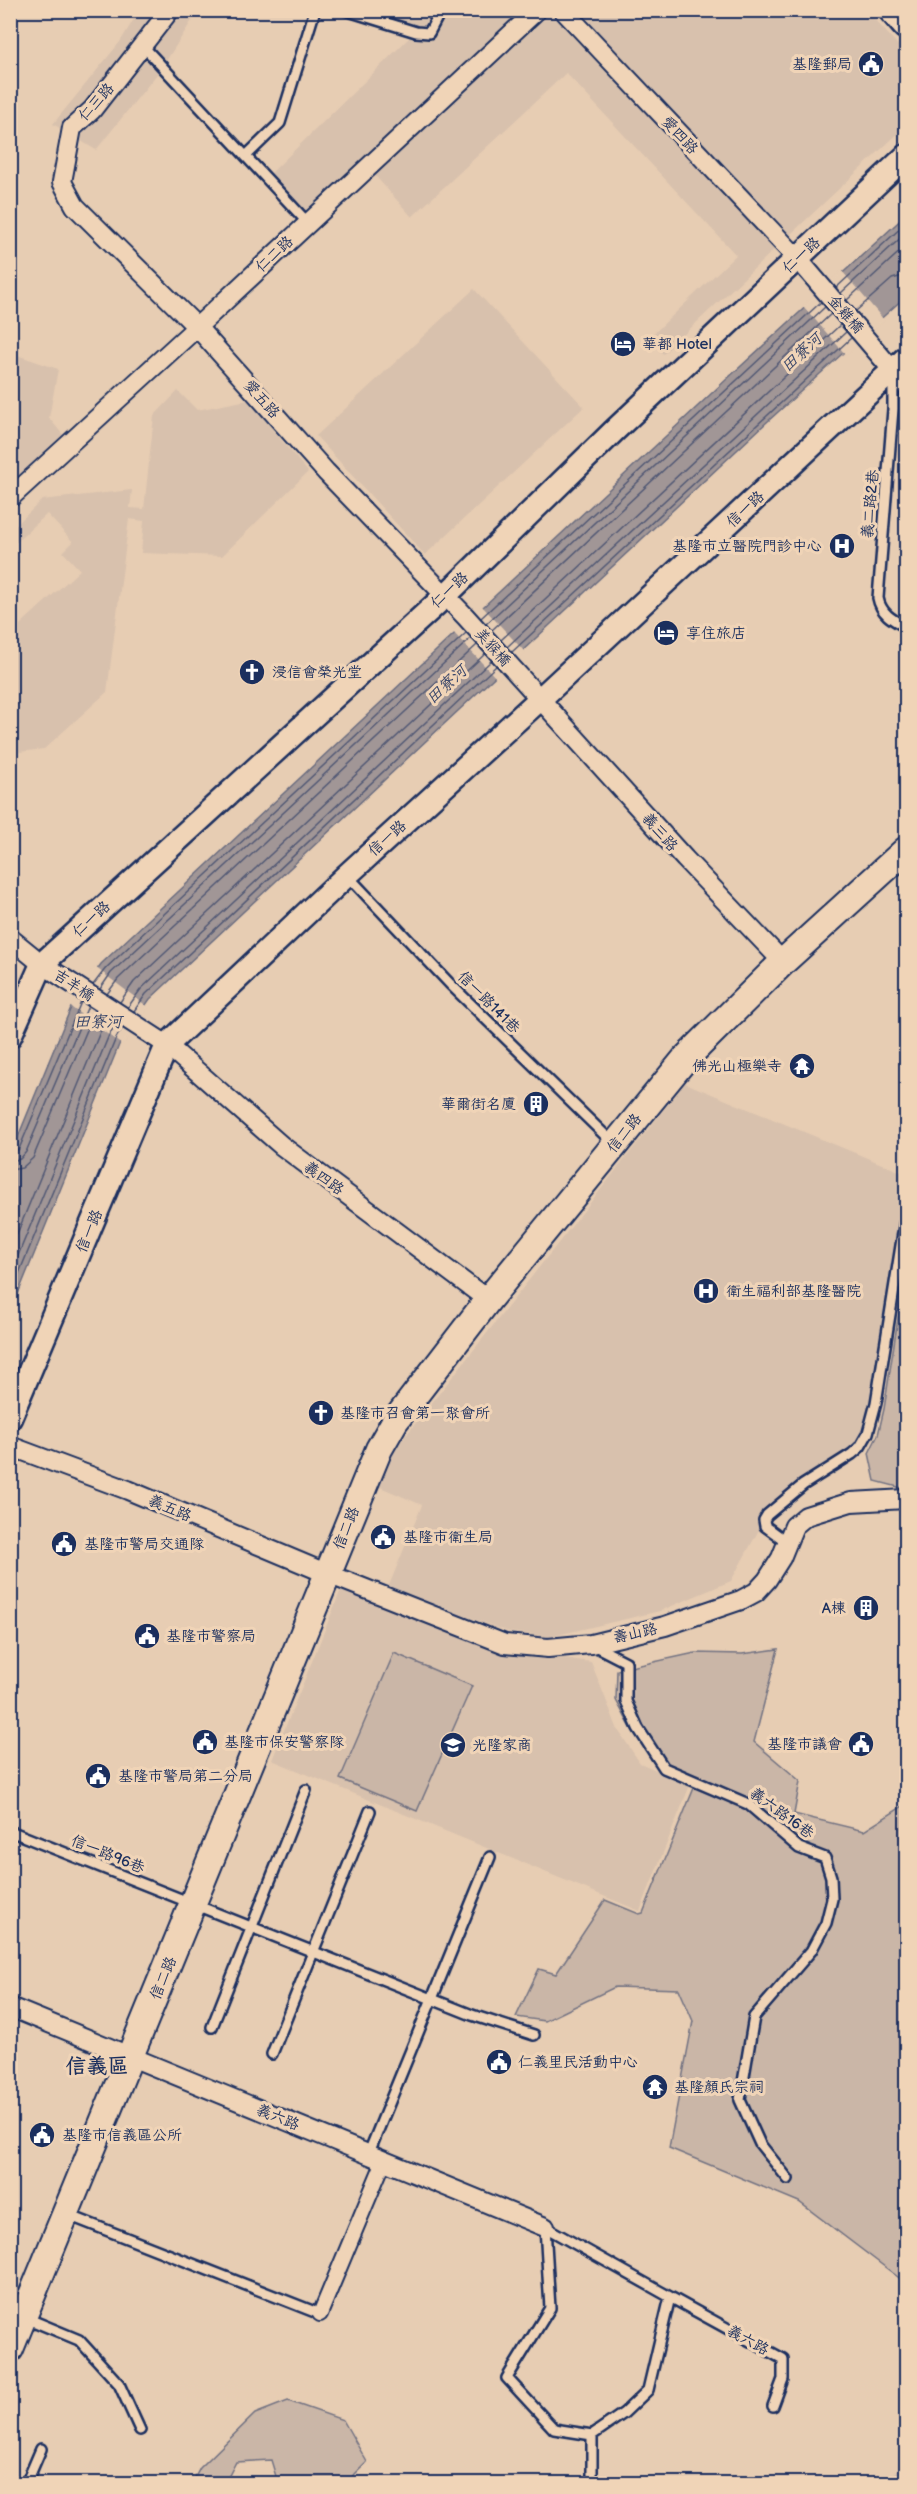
<svg xmlns="http://www.w3.org/2000/svg" width="917" height="2494" viewBox="0 0 917 2494" font-family="'Balsamiq Sans','LXGW WenKai TC',sans-serif">
  <rect width="100%" height="100%" fill="#e7cdb3"/>
  <filter id="ink" filterUnits="userSpaceOnUse"><feTurbulence type="fractalNoise" baseFrequency=".0167" numOctaves="2"/><feDisplacementMap in="SourceGraphic" scale="12" xChannelSelector="R" yChannelSelector="G"/><feConvolveMatrix kernelMatrix="1 2 1 2 8 2 1 2 1" color-interpolation-filters="sRGB"/></filter>
  <g filter="url(#ink)">
    <!-- built -->
    <path fill="#d8c1ad" d="M 139,11 L 198,11 L 161,69 L 96,150 L 53,124 L 120,42 Z
      M 340,11 L 867,11 L 906,54 L 906,126 L 663,354 L 649,338 L 736,255 L 566,73 L 412,217 L 370,170 L 312,223 L 268,176 L 410,37 Z
      M 474,289 L 584,407 L 425,555 L 316,436 Z
      M 11,353 L 58,369 L 49,418 L 63,435 L 24,480 L 11,491 Z
      M 178,391 L 197,410 L 248,400 L 308,472 L 222,556 L 141,553 L 144,521 L 129,519 L 107,692 L 44,749 L 11,753 L 11,633 L 80,570 L 63,552 L 73,542 L 47,514 L 11,547 L 11,530 L 42,500 L 132,490 L 130,508 L 144,509 L 154,416 Z
      M 685,1083 L 906,1174 L 876,1403 L 860,1447 L 767,1515 L 731,1581 L 660,1611 L 549,1637 L 509,1632 L 388,1588 L 422,1505 L 378,1486 L 396,1448 Z
      M 341,1590 L 505,1650 L 591,1662 L 618,1730 L 640,1763 L 690,1785 L 640,1911 L 272,1760 Z
      M 906,2451 L 906,2483 L 895,2474 Z"/>
    <!-- green -->
    <path fill="#cab6a7" stroke="#727282" stroke-width="1.5" d="M 906,1267 L 906,1489 L 875,1481 L 869,1453 L 878,1435 L 884,1409 Z
      M 778,1649 L 754,1742 L 800,1781 L 794,1814 L 864,1831 L 906,1804 L 906,2283 L 799,2202 L 669,2148 L 693,2021 L 679,1989 L 615,1987 L 545,2021 L 516,2017 L 539,1969 L 556,1974 L 605,1900 L 639,1914 L 643,1913 L 696,1783 L 650,1754 L 631,1728 L 616,1700 L 617,1670 L 695,1653 L 742,1654 Z
      M 394,1653 L 472,1686 L 417,1811 L 340,1779 Z
      M 288,2401 L 343,2420 L 367,2462 L 355,2474 L 349,2483 L 278,2483 L 271,2460 L 236,2462 L 225,2483 L 192,2483 L 200,2468 L 255,2414 Z"/>
    <!-- water -->
    <path fill="#a19696" stroke="#6b6d80" stroke-width="1.5" d="M 906,215 L 906,296 L 767,422 L 150,999 L 121,1040 L 11,1311 L 11,1154 L 72,1005 L 101,964 L 728,378 Z"/>
    <!-- pier -->
    <path fill="#e7cdb3" d="M 842,271 L 884,320 L 846,355 L 803,306 Z
      M 482,606 L 525,652 L 497,679 L 453,632 Z
      M 95,967 L 148,1007 L 122,1045 L 68,1005 Z"/>
    <g fill="none" stroke-linecap="round" stroke-linejoin="round">
      <!-- shore -->
      <path stroke="#515874" stroke-width="1.5" d="M 836,288 L 906,223
        M 841,293 L 906,233
        M 847,300 L 906,246
        M 856,311 L 892,279 L 906,275
        M 481,618 L 821,302
        M 486,624 L 825,307
        M 492,630 L 831,314
        M 501,640 L 840,325
        M 507,647 L 846,332
        M 512,652 L 851,338
        M 93,985 L 106,968 L 466,633
        M 100,989 L 111,973 L 471,638
        M 107,994 L 118,979 L 477,645
        M 120,1002 L 134,982 L 485,654
        M 128,1007 L 141,989 L 491,661
        M 134,1011 L 146,994 L 496,666
        M 10,1153 L 19,1149 L 81,1002
        M 10,1161 L 20,1159 L 26,1152 L 88,1006
        M 10,1170 L 22,1168 L 33,1158 L 95,1011
        M 10,1251 L 100,1032 L 108,1019
        M 10,1275 L 109,1035 L 116,1024
        M 10,1295 L 116,1038 L 122,1028"/>
      <!-- service casing -->
      <g stroke="#1b2f5e" stroke-width="14">
        <path id="service" d="M 345,10 L 416,32 L 429,33 L 441,10
          M 143,46 L 308,223
          M 246,156 L 280,123 L 315,10
          M 893,374 L 893,409 L 878,598 C 881,614 893,620 906,627
          M 347,875 L 450,984 L 613,1143
          M 787,1542 L 765,1526 L 764,1520 L 767,1515 L 803,1485 L 852,1454 L 860,1447 L 868,1433 L 876,1403 L 906,1214
          M 593,1645 L 626,1662 L 626,1701 L 638,1728 L 664,1768 L 748,1804 L 799,1848 L 825,1858 L 831,1877 L 832,1899 L 826,1923 L 811,1951 L 754,2017 L 740,2100 L 760,2144 L 788,2179
          M 10,1831 L 472,2015 L 534,2035
          M 212,2027 L 306,1790
          M 272,2054 L 370,1811
          M 368,2155 L 490,1857
          M 68,2215 L 320,2314
          M 545,2227 L 670,2297 L 648,2390 L 624,2413 L 592,2435 L 554,2429 L 507,2378 L 550,2308 Z
          M 670,2297 L 783,2359 L 783,2379 L 773,2406
          M 26,2318 L 79,2340 L 119,2384 L 140,2430
          M 26,2484 L 41,2449
          M 592,2484 L 592,2435"/>
      </g>
      <!-- pedestrian casing -->
      <g stroke="#1b2f5e" stroke-width="18">
        <path id="pedestrian" d="M 320,2314 L 384,2161"/>
      </g>
      <!-- minor casing -->
      <g stroke="#1b2f5e" stroke-width="22">
        <path id="minor" d="M 170,10 L 92,110 L 72,128 L 62,182 L 75,206 L 197,327 L 326,472 L 465,616 L 685,859 L 783,962
          M 563,10 L 798,259 L 906,386
          M 10,498 L 197,327 L 537,10
          M 10,938 L 42,964 L 167,1045 L 282,1146 L 488,1300
          M 10,1446 L 128,1490 L 328,1574 L 505,1644 L 548,1648 L 591,1644 L 665,1626 L 741,1600 L 756,1592 L 767,1580 L 781,1558 L 794,1526 L 806,1516 L 851,1502 L 906,1499
          M 10,2007 L 545,2227"/>
      </g>
      <!-- tertiary casing -->
      <g stroke="#1b2f5e" stroke-width="27">
        <path id="tertiary" d="M 10,1036 L 42,964 L 445,596 L 615,430 L 906,156
          M 10,1418 L 167,1045 L 347,875 L 540,699 L 906,358"/>
      </g>
      <!-- secondary casing -->
      <g stroke="#1b2f5e" stroke-width="30">
        <path id="secondary" d="M 10,2349 L 379,1449 L 395,1421 L 488,1300 L 685,1059 L 783,962 L 906,850"/>
      </g>
      <!-- primary casing -->
      <g stroke="#1b2f5e" stroke-width="32">
        <path id="primary" d="M 893,10 L 906,25"/>
      </g>
      <!-- service -->
      <use href="#service" stroke="#f0d4b7" stroke-width="9"/>
      <!-- pedestrian -->
      <use href="#pedestrian" stroke="#f0d4b7" stroke-width="14"/>
      <!-- minor -->
      <use href="#minor" stroke="#f0d4b7" stroke-width="18"/>
      <!-- tertiary -->
      <use href="#tertiary" stroke="#f0d4b7" stroke-width="22"/>
      <!-- secondary -->
      <use href="#secondary" stroke="#f0d4b7" stroke-width="26"/>
      <!-- primary -->
      <use href="#primary" stroke="#f0d4b7" stroke-width="27"/>
    </g>
  </g>
  <!-- icons -->
  <defs>
    <g id="civic-disc" transform="scale(1.35)"><circle r="9.5" fill="#1b2f5e" stroke="#f0d4b7"/><path d="M-.6-6.5H3V-4.5H.6V-3L4-1V1h2V6H-6V1h2V-1L-.6-3ZM-1.2 2.5V6h2.4V2.5Z" fill="#fff"/></g>
    <g id="hotel-disc" transform="scale(1.35)"><circle r="9.5" fill="#1b2f5e" stroke="#f0d4b7"/><path d="M-6-4.5h1.5V1H6V5H4.5V3h-9V5H-6ZM-4 0a1.8 1.8 0 1 1 3.6 0ZM.5 0V-2.5h3Q6-2.5 6 0Z" fill="#fff"/></g>
    <g id="hospital-disc" transform="scale(1.35)"><circle r="9.5" fill="#1b2f5e" stroke="#f0d4b7"/><path d="M-5-5h3v3.5h4V-5h3V5h-3V1.5h-4V5h-3Z" fill="#fff"/></g>
    <g id="church-disc" transform="scale(1.35)"><circle r="9.5" fill="#1b2f5e" stroke="#f0d4b7"/><path d="M-1.2-6h2.4v3.5h3.3v2.4h-3.3V6h-2.4V-.1h-3.3v-2.4h3.3Z" fill="#fff"/></g>
    <g id="temple-disc" transform="scale(1.35)"><circle r="9.5" fill="#1b2f5e" stroke="#f0d4b7"/><path d="M0-6L5-2H3V0L6.5 2.5H4V6H1.5V3h-3V6H-4V2.5H-6.5L-3 0V-2H-5Z" fill="#fff"/></g>
    <g id="building-disc" transform="scale(1.35)"><circle r="9.5" fill="#1b2f5e" stroke="#f0d4b7"/><path d="M-4-6H4V6H1V3H-1V6H-4ZM-2.5-4.3h1.7v1.8h-1.7ZM.8-4.3h1.7v1.8H.8ZM-2.5-1h1.7V.8h-1.7ZM.8-1h1.7V.8H.8Z" fill="#fff"/></g>
    <g id="school-disc" transform="scale(1.35)"><circle r="9.5" fill="#1b2f5e" stroke="#f0d4b7"/><path d="M0-5L7-2L0 1L-7-2ZM-4 1L0 2.5L4 1V4Q0 6-4 4Z" fill="#fff"/></g>
  </defs>
  <g fill-rule="evenodd">
    <use href="#civic-disc" x="871" y="64"/>
    <use href="#hotel-disc" x="623" y="344"/>
    <use href="#hospital-disc" x="842" y="546"/>
    <use href="#hotel-disc" x="666" y="633"/>
    <use href="#church-disc" x="252" y="672"/>
    <use href="#temple-disc" x="802" y="1066"/>
    <use href="#building-disc" x="536" y="1104"/>
    <use href="#hospital-disc" x="706" y="1291"/>
    <use href="#church-disc" x="321" y="1413"/>
    <use href="#civic-disc" x="383" y="1537"/>
    <use href="#civic-disc" x="64" y="1544"/>
    <use href="#building-disc" x="866" y="1608"/>
    <use href="#civic-disc" x="147" y="1636"/>
    <use href="#civic-disc" x="205" y="1742"/>
    <use href="#civic-disc" x="861" y="1744"/>
    <use href="#school-disc" x="453" y="1745"/>
    <use href="#civic-disc" x="98" y="1776"/>
    <use href="#civic-disc" x="499" y="2062"/>
    <use href="#temple-disc" x="655" y="2087"/>
    <use href="#civic-disc" x="42" y="2135"/>
  </g>
  <g text-anchor="middle" stroke-width="6" stroke-linejoin="round" paint-order="stroke">
    <!-- poi labels -->
    <g font-size="15" fill="#1b2f5e" stroke="#f0d4b7" text-anchor="start">
      <text x="852" y="69" text-anchor="end">基隆郵局</text>
      <text x="642" y="349">華都 Hotel</text>
      <text x="822" y="551" text-anchor="end">基隆市立醫院門診中心</text>
      <text x="686" y="638">享住旅店</text>
      <text x="272" y="677">浸信會榮光堂</text>
      <text x="782" y="1071" text-anchor="end">佛光山極樂寺</text>
      <text x="516" y="1109" text-anchor="end">華爾街名廈</text>
      <text x="726" y="1296">衛生福利部基隆醫院</text>
      <text x="340" y="1418">基隆市召會第一聚會所</text>
      <text x="403" y="1542">基隆市衛生局</text>
      <text x="84" y="1549">基隆市警局交通隊</text>
      <text x="846" y="1613" text-anchor="end">A棟</text>
      <text x="166" y="1641">基隆市警察局</text>
      <text x="224" y="1747">基隆市保安警察隊</text>
      <text x="842" y="1749" text-anchor="end">基隆市議會</text>
      <text x="472" y="1750">光隆家商</text>
      <text x="118" y="1781">基隆市警局第二分局</text>
      <text x="518" y="2067">仁義里民活動中心</text>
      <text x="674" y="2092">基隆顏氏宗祠</text>
      <text x="62" y="2140">基隆市信義區公所</text>
    </g>
    <!-- street labels -->
    <g font-size="15" fill="#1b2f5e" stroke="#f0d4b7">
      <text transform="translate(96 102) rotate(-48)" y="5">仁三路</text>
      <text transform="translate(680 135) rotate(47)" y="5">愛四路</text>
      <text transform="translate(274 254) rotate(-43)" y="5">仁二路</text>
      <text transform="translate(801 255) rotate(-43)" y="5">仁一路</text>
      <text transform="translate(846 314) rotate(48)" y="5">金雞橋</text>
      <text transform="translate(262 399) rotate(48)" y="5">愛五路</text>
      <text transform="translate(870 504) rotate(-85)" y="5">義二路2巷</text>
      <text transform="translate(745 509) rotate(-43)" y="5">信一路</text>
      <text transform="translate(449 590) rotate(-43)" y="5">仁一路</text>
      <text transform="translate(493 647) rotate(48)" y="5">美猴橋</text>
      <text transform="translate(660 832) rotate(49)" y="5">義三路</text>
      <text transform="translate(387 838) rotate(-42)" y="5">信一路</text>
      <text transform="translate(91 919) rotate(-43)" y="5">仁一路</text>
      <text transform="translate(74 985) rotate(33)" y="5">吉羊橋</text>
      <text transform="translate(489 1002) rotate(45)" y="5">信一路141巷</text>
      <text transform="translate(624 1133) rotate(-51)" y="5">信二路</text>
      <text transform="translate(324 1178) rotate(36)" y="5">義四路</text>
      <text transform="translate(89 1231) rotate(-67)" y="5">信一路</text>
      <text transform="translate(170 1508) rotate(23)" y="5">義五路</text>
      <text transform="translate(346 1528) rotate(-68)" y="5">信二路</text>
      <text transform="translate(635 1633) rotate(-13)" y="5">壽山路</text>
      <text transform="translate(782 1813) rotate(36)" y="5">義六路16巷</text>
      <text transform="translate(108 1854) rotate(22)" y="5">信一路96巷</text>
      <text transform="translate(163 1978) rotate(-67)" y="5">信二路</text>
      <text transform="translate(278 2117) rotate(22)" y="5">義六路</text>
      <text transform="translate(748 2340) rotate(29)" y="5">義六路</text>
    </g>
    <!-- water labels -->
    <g font-size="16" font-style="italic" fill="#364469" stroke="#f0d4b7">
      <text transform="translate(801 352) rotate(-43)" y="6">田寮河</text>
      <text transform="translate(446 684) rotate(-43)" y="6">田寮河</text>
      <text x="98" y="1027">田寮河</text>
    </g>
    <!-- district labels -->
    <g font-size="21" font-weight="bold" fill="#1b2f5e" stroke="#f0d4b7">
      <text x="97" y="2073">信義區</text>
    </g>
  </g>
  <!-- margin -->
  <rect width="917" height="2494" fill="none" stroke="#f0d4b7" stroke-width="36"/>
  <rect x="18" y="18" width="881" height="2458" fill="none" stroke="#1b2f5e" stroke-width="2" filter="url(#ink)"/>
</svg>
